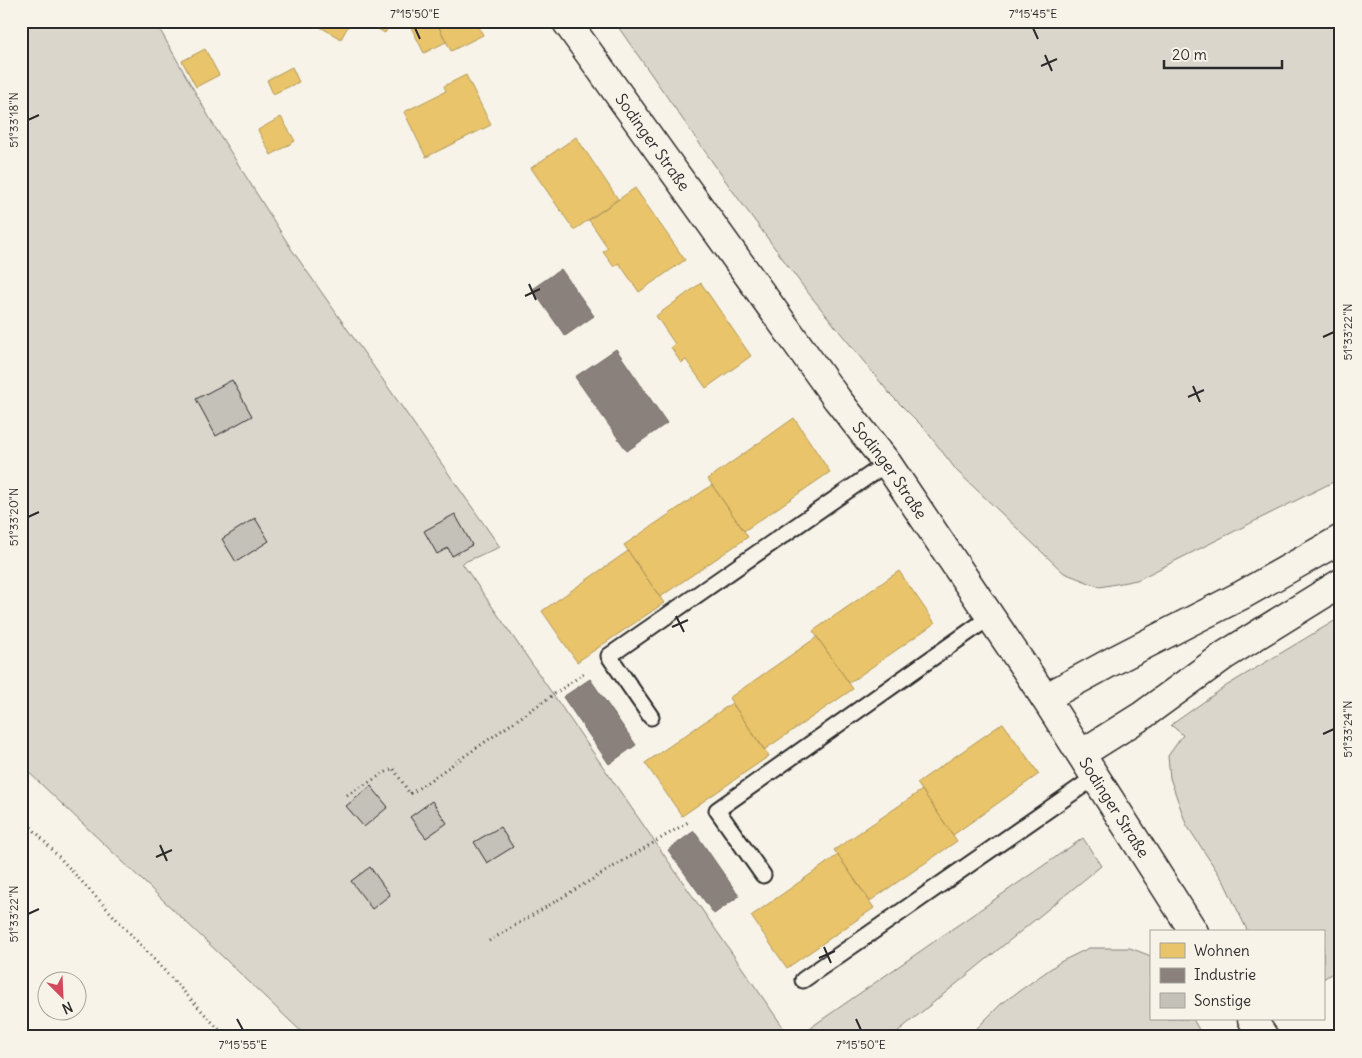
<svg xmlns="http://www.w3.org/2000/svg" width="1362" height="1058" viewBox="0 0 1362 1058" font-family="Delius,sans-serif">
  <rect width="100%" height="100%" fill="#f7f3e8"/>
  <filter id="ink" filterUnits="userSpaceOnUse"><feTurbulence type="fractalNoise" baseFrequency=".02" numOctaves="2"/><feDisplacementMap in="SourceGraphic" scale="10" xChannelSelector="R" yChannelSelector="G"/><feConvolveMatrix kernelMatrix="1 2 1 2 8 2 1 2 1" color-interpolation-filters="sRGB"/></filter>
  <g filter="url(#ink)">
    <!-- green -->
    <path fill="#dad6cc" stroke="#82807c" d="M 21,21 L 155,21 L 213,124 L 292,250 L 500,547 L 462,563 L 790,1037 L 307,1037 L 21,765 Z
      M 614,21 L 1341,21 L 1341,478 L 1137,580 L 1100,587 L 1064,573 L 957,471 L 924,428 L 890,394 L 805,289 L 732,190 Z
      M 1341,617 L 1341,968 L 1323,979 L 1323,932 L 1248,932 L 1224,882 L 1186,824 L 1170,778 L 1168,756 L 1183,735 L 1171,725 L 1226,686 Z
      M 1083,838 L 1101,866 L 891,1037 L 797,1037 Z
      M 1089,948 L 1130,948 L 1151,956 L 1151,1019 L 1193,1019 L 1203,1037 L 968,1037 L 1001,1004 L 1060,962 Z"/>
    <!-- homes -->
    <path fill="#e9c46a" stroke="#b09657" d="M 310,21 L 351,21 L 341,39 Z
      M 364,21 L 391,21 L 385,33 Z
      M 423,21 L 436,21 L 446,42 L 424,53 L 411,27 Z
      M 436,21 L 476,21 L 483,35 L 451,51 Z
      M 205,49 L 219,75 L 196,87 L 182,61 Z
      M 292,67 L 299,82 L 273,94 L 267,80 Z
      M 466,75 L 491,125 L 426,157 L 404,112 L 446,91 L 444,86 Z
      M 281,117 L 295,141 L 271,155 L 258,130 Z
      M 576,137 L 618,199 L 574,230 L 531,168 Z
      M 635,188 L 685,260 L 639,292 L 619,263 L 614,267 L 603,252 L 608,248 L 589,220 Z
      M 701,283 L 751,356 L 706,388 L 686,360 L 681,363 L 671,347 L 675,344 L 656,316 Z
      M 794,418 L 830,472 L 744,531 L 708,479 Z
      M 712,485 L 748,537 L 660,597 L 624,545 Z
      M 628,551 L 664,603 L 577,662 L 542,611 Z
      M 899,571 L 935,623 L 849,683 L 813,631 Z
      M 817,637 L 853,689 L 764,750 L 729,698 Z
      M 732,703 L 769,756 L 682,816 L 645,763 Z
      M 1003,723 L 1039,774 L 953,835 L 917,783 Z
      M 922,790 L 957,841 L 870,901 L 834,850 Z
      M 838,855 L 874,908 L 787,968 L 751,916 Z"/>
    <!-- industry -->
    <path fill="#8a817c" stroke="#6e6764" d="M 561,269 L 594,316 L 565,336 L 532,289 Z
      M 616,349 L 667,423 L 627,451 L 575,377 Z
      M 590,679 L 636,745 L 609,764 L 563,697 Z
      M 694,831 L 739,896 L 714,914 L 668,850 Z"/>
    <!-- building -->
    <path fill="#c4c1b9" stroke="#2b2b2b" d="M 232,380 L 252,416 L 216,436 L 196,399 Z
      M 455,514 L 472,545 L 452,556 L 448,548 L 437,554 L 424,531 Z
      M 255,518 L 269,541 L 236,562 L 222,539 Z
      M 371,786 L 388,807 L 364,827 L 346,806 Z
      M 432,801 L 447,823 L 426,838 L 410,817 Z
      M 500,827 L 513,847 L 487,863 L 474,842 Z
      M 370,867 L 390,895 L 372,909 L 351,881 Z"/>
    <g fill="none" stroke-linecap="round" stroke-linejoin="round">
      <!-- lane casing -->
      <g stroke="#2b2b2b" stroke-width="19">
        <path id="lane" d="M 651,717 L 609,656 L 887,463
          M 763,875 L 717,810 L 990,617
          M 803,980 L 1095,777"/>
      </g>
      <!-- secondary casing -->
      <g stroke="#2b2b2b" stroke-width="31">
        <g id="secondary">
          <path id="s1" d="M 566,21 L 837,399 L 887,463 L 1045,698 L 1194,932"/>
          <path d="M 1252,1019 L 1264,1037"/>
        </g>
      </g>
      <!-- highway casing -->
      <g stroke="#2b2b2b" stroke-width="31">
        <path id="highway" d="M 1045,698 L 1113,661 L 1242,595 L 1341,539
          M 1081,754 L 1143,715 L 1225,655 L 1341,583"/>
      </g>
      <!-- path -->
      <path stroke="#2b2b2b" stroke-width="3" stroke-dasharray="1 4" stroke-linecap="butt" d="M 347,795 L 393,768 L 410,794 L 586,672
        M 21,816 L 226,1037
        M 489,941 L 690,821"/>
      <!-- lane -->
      <use href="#lane" stroke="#f7f3e8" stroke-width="15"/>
      <!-- secondary -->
      <use href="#secondary" stroke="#f7f3e8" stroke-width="28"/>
      <!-- highway -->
      <use href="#highway" stroke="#f7f3e8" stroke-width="28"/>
    </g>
  </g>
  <!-- ticks -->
  <path fill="none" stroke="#2b2b2b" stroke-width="2" d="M 415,28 L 420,39M 1033,28 L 1038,39M 1045,55 L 1052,71M 1041,66 L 1057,59M 28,120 L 39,115M 529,284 L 536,300M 525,296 L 540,289M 1323,337 L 1334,332M 1193,386 L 1200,402M 1188,397 L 1204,390M 28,517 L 39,512M 676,616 L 684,632M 672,627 L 688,620M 1323,734 L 1334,729M 160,845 L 167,861M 156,857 L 172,850M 28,914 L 39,909M 824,947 L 831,963M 819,958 L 835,951M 237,1019 L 243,1030M 856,1019 L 861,1030"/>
  <g text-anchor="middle" stroke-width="5" stroke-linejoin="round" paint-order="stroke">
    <!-- street labels -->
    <g font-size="16" fill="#2b2b2b" stroke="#f7f3e8">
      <text dy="6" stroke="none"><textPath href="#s1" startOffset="149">Sodinger Straße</textPath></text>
      <text dy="6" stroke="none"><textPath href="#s1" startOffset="554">Sodinger Straße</textPath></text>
      <text dy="6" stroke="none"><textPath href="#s1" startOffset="959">Sodinger Straße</textPath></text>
    </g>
  </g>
  <!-- margin -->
  <rect width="1362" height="1058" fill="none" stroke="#f7f3e8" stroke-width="55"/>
  <!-- legend -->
  <rect x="1150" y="930" width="175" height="90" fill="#f7f3e8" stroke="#a5a39c"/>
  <rect x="1160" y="943" width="25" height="15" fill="#e9c46a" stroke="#a5a39c"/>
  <text x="1194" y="956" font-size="15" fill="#2b2b2b">Wohnen</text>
  <rect x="1160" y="968" width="25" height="15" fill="#8a817c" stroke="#a5a39c"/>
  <text x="1194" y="980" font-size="15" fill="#2b2b2b">Industrie</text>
  <rect x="1160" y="993" width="25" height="15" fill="#c4c1b9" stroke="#a5a39c"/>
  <text x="1194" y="1006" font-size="15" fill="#2b2b2b">Sonstige</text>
  <!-- north arrow -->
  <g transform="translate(62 996) rotate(156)"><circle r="24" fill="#f7f3e8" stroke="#a5a39c"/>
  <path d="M0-4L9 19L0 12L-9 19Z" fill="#d1495b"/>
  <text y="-8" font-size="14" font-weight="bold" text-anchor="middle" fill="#2b2b2b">N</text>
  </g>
  <!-- scale -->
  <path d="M1164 60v8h118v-8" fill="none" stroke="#2b2b2b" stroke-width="2.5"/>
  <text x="1172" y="60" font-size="15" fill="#2b2b2b" stroke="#f7f3e8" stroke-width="4" paint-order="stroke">20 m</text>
  <rect x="28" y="28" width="1306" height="1002" fill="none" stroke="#2b2b2b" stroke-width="2"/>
  <g font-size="12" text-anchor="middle" fill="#2b2b2b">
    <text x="415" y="18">7°15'50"E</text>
    <text x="1033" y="18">7°15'45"E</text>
    <text transform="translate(14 120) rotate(-90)" y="4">51°33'18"N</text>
    <text transform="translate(1348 332) rotate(-90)" y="4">51°33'22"N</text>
    <text transform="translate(14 517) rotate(-90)" y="4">51°33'20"N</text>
    <text transform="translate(1348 729) rotate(-90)" y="4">51°33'24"N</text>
    <text transform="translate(14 914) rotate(-90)" y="4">51°33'22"N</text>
    <text x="243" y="1049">7°15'55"E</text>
    <text x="861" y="1049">7°15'50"E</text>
  </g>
</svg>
